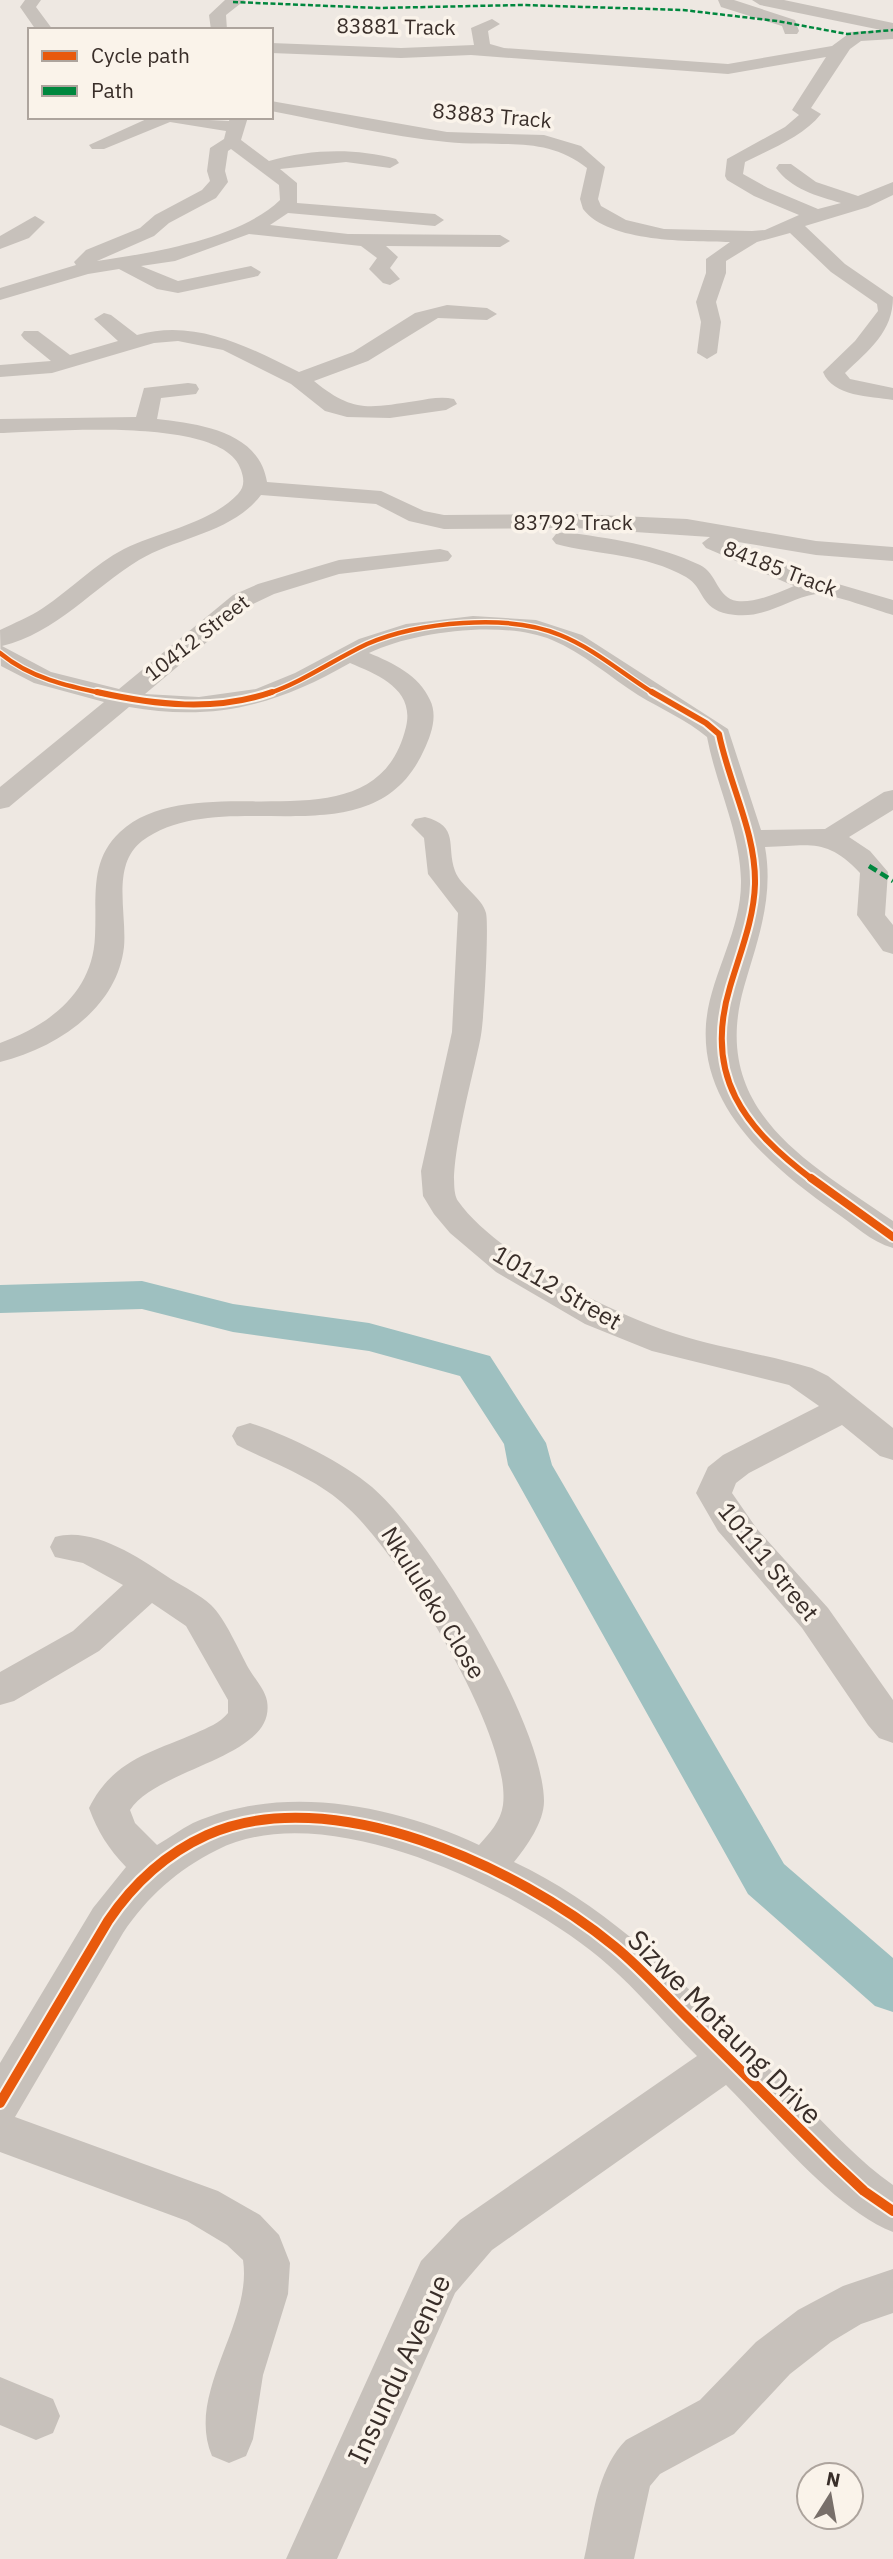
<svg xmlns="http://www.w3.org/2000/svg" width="893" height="2559" viewBox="0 0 893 2559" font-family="'IBM Plex Sans',sans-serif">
  <rect width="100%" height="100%" fill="#eee8e2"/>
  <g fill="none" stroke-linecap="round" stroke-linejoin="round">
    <!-- river -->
    <path fill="#9ec0c0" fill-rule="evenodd" d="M 142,1281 L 233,1304 L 369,1323 L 490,1356 L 546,1443 L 552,1465 L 784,1864 L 893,1958 L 893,2012 L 875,2006 L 748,1894 L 508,1465 L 504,1444 L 460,1376 L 369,1351 L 233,1332 L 142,1309 L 0,1313 L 0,1285 Z"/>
    <!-- minor -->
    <path fill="#c7c1bb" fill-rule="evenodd" d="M 25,0 L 41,0 L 36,7 L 53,30 L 36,30 L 20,7 Z
      M 225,0 L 245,0 L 226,15 L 227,30 L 211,30 L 209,15 Z
      M 718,0 L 734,0 L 795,20 L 799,31 L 797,34 L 785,34 L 782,26 L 721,7 Z
      M 752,0 L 784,0 L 893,23 L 893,39 L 861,41 L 850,49 L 811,108 L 821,114 C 803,137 770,149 745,162 L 743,174 L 768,188 L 818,209 L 841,203 C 817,196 791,189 776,168 L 779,164 L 791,164 L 816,182 L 858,196 L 893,182 L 893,195 L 868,207 L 805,226 L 845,264 L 893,297 C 893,332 869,350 845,373 L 850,379 L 893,388 L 893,400 C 870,396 833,397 823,372 L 855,341 L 878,311 L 877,304 L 831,272 L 790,233 L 757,242 L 726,261 L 726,273 L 716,302 L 721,322 L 717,353 L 707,359 L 697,353 L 701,322 L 696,302 L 706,273 L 706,259 L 730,242 C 690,241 609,243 583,209 L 580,199 L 587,168 C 544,134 498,148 447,142 C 388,136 329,122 271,111 L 271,101 L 447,132 L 544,135 L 581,146 L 605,167 L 598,199 L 601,206 L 626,220 L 664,229 L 752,231 L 765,230 L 799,215 L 754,196 L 727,180 L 725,176 L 727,159 L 785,127 L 799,115 L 792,110 L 826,57 L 728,74 L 471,55 L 401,58 L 271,53 L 271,43 L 401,48 L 474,45 L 471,28 L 492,19 L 500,24 L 488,31 L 490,44 L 504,48 L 728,64 L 832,46 L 851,32 L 881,30 L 760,5 Z
      M 151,117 L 229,121 L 230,117 L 248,117 L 241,140 L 269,161 C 311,149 355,148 396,159 L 399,163 L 390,168 L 346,162 L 280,169 L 297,183 L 297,203 L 435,214 L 444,220 L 435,226 L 288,213 L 270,225 L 348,234 L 500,235 L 510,241 L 500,247 L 386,246 L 398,257 L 390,268 L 400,279 L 390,285 L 383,283 L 369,269 L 377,258 L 361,246 L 249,234 L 175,261 L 141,266 L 178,281 L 251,266 L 261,272 L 258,276 L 178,293 L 157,289 L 119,269 L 88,274 L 0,300 L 0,288 L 76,265 L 74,262 L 86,250 L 140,228 L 155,215 L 202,190 L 210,181 L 207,171 L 210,148 L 224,139 L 226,131 L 170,122 L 104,149 L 92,149 L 89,145 ZM 231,149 L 279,185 L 280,200 C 240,239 151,253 97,261 L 154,236 L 169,223 L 216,198 L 228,182 L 225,171 L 228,151 Z
      M 35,216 L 45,222 L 29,238 L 0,249 L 0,236 Z
      M 447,305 L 487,308 L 497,314 L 487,320 L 438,318 L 368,361 L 314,381 C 353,413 368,408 416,401 C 428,399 441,396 454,399 L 457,404 L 446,410 L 390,418 L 347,417 L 325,411 L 291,384 L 223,350 L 178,341 L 154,343 L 52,373 L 0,377 L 0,365 L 51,361 L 24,339 L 21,335 L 24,331 L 38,331 L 70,355 L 118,341 L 94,319 L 104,313 L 111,315 L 137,335 C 195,318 249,347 299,372 L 353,352 L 415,313 Z
      M 188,383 L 196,384 L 199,389 L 196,394 L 161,398 L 157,419 C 199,424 259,431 267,482 L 381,491 L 424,511 L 444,515 L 575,514 L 687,519 L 816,541 L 893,547 L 893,561 L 816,555 L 726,540 L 814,577 L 893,600 L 893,615 C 878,611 827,592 816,594 C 785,599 765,621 728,614 C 699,608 705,588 686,577 C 646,554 598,555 556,544 L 552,539 L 556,534 L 564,532 C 609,538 658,545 700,565 C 717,573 717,598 737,601 C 756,603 777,593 794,586 L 706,548 L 702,543 L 710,537 L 575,528 L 444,529 L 409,521 L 376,504 L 261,495 C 232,533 178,537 139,560 C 93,588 56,633 2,646 L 51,672 L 119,689 L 233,595 L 258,584 L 339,560 L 440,549 L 448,551 L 452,556 L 448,561 L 339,574 L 274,594 L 251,605 L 145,694 L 199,697 L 256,689 L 295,673 L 359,639 L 406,624 L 473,616 L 536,620 L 582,635 L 728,729 L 761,830 L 825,829 L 884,792 L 893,790 L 893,810 L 849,837 L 870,851 L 888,872 L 885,915 L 893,925 L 893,954 L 883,951 L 857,915 L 860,873 C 826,837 810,846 765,847 C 774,897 758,939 744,987 C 709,1110 806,1161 893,1221 L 893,1248 C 871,1242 853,1224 835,1212 C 772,1167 700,1109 706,1024 C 710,975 742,931 741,880 C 740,831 716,785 707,737 C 687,720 661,709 638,695 C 610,677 583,653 552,640 C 504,620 415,631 369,653 C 393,663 419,675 430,700 C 438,716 431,735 424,750 C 372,866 225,780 142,841 C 111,865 127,913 124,947 C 117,1009 56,1048 0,1062 L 0,1043 C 50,1025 93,992 95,936 C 97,897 89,861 120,832 C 199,760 375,857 406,727 C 415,689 378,675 350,663 C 277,705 213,722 129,707 L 9,807 L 0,809 L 0,787 L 104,702 L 34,683 L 1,666 L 0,630 C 14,623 30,617 43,608 C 70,590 95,564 124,549 C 161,531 209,524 238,494 C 245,486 244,479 241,470 C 225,415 46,432 0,433 L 0,419 L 136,417 L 144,388 Z
      M 425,817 C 460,826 446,846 455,871 C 461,887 482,897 486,913 C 489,925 484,1020 481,1035 C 476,1066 443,1180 458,1201 C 495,1254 612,1314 673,1333 C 718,1348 766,1354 812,1368 L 828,1376 L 893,1428 L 893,1460 L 880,1456 L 842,1425 L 749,1473 L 736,1483 L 732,1493 L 757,1529 L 828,1608 L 893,1700 L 893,1743 L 879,1738 L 868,1725 L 802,1628 L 718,1531 L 696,1493 L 708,1467 L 723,1455 L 819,1406 L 789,1385 L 652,1351 L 585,1324 L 496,1272 L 450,1233 L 434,1214 L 423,1196 L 421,1171 L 452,1032 L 458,913 L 428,874 L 424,838 L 411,825 L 415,819 Z
      M 250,1423 C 288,1435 342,1462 372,1487 C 431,1538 543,1723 544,1801 C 544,1822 527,1846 514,1862 C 629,1916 713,2015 803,2102 C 832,2131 860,2162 893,2185 L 893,2232 C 835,2210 771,2130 726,2085 L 492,2250 L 455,2293 L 337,2559 L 286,2559 L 421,2261 L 460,2220 L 697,2056 C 665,2024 635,1987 600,1958 C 515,1888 325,1795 217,1850 C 177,1870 147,1897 123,1933 L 15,2117 L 218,2191 L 260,2215 L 279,2235 L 290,2263 L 288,2294 L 263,2375 L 253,2439 L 246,2456 L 229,2463 L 212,2456 C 185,2393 253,2324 243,2260 L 227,2245 L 187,2221 L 0,2152 L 0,2063 L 93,1908 L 126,1867 C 108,1848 98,1832 89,1808 C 113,1760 150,1753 196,1733 C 207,1728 220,1723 228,1713 L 228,1700 L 186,1626 L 152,1603 L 99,1651 L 14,1701 L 0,1705 L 0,1672 L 73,1631 L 123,1585 L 83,1563 L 55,1557 L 50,1547 L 55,1537 C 93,1526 140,1558 171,1579 C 184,1587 200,1595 211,1605 C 225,1618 239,1651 249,1669 C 255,1679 265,1690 267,1701 C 277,1758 158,1767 130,1810 L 135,1823 L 157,1845 C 169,1838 181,1829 193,1823 C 283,1783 393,1805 479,1845 C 489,1834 501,1821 503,1805 C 512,1735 400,1555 348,1508 C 318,1479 274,1464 237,1445 L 232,1436 L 237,1427 Z
      M 893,2269 L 893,2313 L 861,2324 L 831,2342 L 790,2374 L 734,2434 L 660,2474 L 650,2486 L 634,2559 L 584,2559 C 593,2520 596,2470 626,2440 L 700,2400 L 756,2342 L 798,2310 L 843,2286 Z
      M 0,2377 L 53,2399 L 60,2416 L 53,2433 L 36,2440 L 0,2425 Z"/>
    <!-- quiet-far1 -->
    <path stroke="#00873e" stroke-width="2.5" stroke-dasharray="5 2.5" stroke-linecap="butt" d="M 233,2 L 379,8 L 522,5 L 683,10 L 777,21 L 847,34 L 893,30"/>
    <!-- quiet -->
    <path stroke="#00873e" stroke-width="4.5" stroke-dasharray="9 4.5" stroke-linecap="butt" d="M 869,866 L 893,881"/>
    <!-- cycleway-far3 casing -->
    <g stroke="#faf3ea" stroke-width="7">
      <path id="cycleway-far3" d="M 0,653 C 30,678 67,686 105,694
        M 267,694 C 303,682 333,660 367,644 C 418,622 508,613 560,635 C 595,649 624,675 655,694"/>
    </g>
    <!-- cycleway-far2 casing -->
    <g stroke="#faf3ea" stroke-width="10">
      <path id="cycleway-far2" d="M 97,692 C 155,705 215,712 272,692
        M 652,692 L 706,723 L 719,734 C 729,784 756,832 755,884 C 754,919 740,953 730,987 C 703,1076 744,1128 813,1180"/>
    </g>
    <!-- cycleway-far1 casing -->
    <g stroke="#faf3ea" stroke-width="12">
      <path id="cycleway-far1" d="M 811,1178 L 893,1237"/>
    </g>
    <!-- cycleway casing -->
    <g stroke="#faf3ea" stroke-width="14">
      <path id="cycleway" d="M 0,2103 L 108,1921 C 133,1884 165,1854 207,1835 C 330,1780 518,1867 614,1946 C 640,1967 663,1993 686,2016 C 735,2065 784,2113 833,2162 L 864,2191 L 893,2211"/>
    </g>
    <!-- cycleway-far3 -->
    <use href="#cycleway-far3" stroke="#e8590c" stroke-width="4.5"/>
    <!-- cycleway-far2 -->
    <use href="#cycleway-far2" stroke="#e8590c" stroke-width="6"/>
    <!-- cycleway-far1 -->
    <use href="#cycleway-far1" stroke="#e8590c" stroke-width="8"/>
    <!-- cycleway -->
    <use href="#cycleway" stroke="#e8590c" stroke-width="10"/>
  </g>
  <g text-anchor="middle" stroke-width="7" stroke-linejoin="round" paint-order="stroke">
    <!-- far-street labels -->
    <g font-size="21" fill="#392e29" stroke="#faf3ea">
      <text transform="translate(396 27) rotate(1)" y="7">83881 Track</text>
      <text transform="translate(492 116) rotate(5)" y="7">83883 Track</text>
      <text x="573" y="530">83792 Track</text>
      <text transform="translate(780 569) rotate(21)" y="7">84185 Track</text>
      <text transform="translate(197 638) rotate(-38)" y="7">10412 Street</text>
    </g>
    <!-- street labels -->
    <g font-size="24" fill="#392e29" stroke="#faf3ea">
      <text transform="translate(557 1288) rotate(30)" y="8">10112 Street</text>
      <text transform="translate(768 1562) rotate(51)" y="8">10111 Street</text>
      <text transform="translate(433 1603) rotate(58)" y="8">Nkululeko Close</text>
    </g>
    <!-- near-street labels -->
    <g font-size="28" fill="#392e29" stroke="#faf3ea">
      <text transform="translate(725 2027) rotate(45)" y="10">Sizwe Motaung Drive</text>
      <text transform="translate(399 2369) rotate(-65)" y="10">Insundu Avenue</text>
    </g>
  </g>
  <!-- legend -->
  <rect x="28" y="28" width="245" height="91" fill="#faf3ea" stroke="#ada49d" stroke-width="2"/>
  <rect x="42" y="51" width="35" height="10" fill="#e8590c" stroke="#ada49d" stroke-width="2"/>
  <text x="91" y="63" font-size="21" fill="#392e29">Cycle path</text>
  <rect x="42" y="86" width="35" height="10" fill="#00873e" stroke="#ada49d" stroke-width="2"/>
  <text x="91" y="98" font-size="21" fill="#392e29">Path</text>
  <!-- north arrow -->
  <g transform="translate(830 2496) rotate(11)"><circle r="33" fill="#faf3ea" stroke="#ada49d" stroke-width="2"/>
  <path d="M0-5L12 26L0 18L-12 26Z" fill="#786f6a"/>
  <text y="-10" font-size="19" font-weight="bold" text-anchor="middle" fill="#392e29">N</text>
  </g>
</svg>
